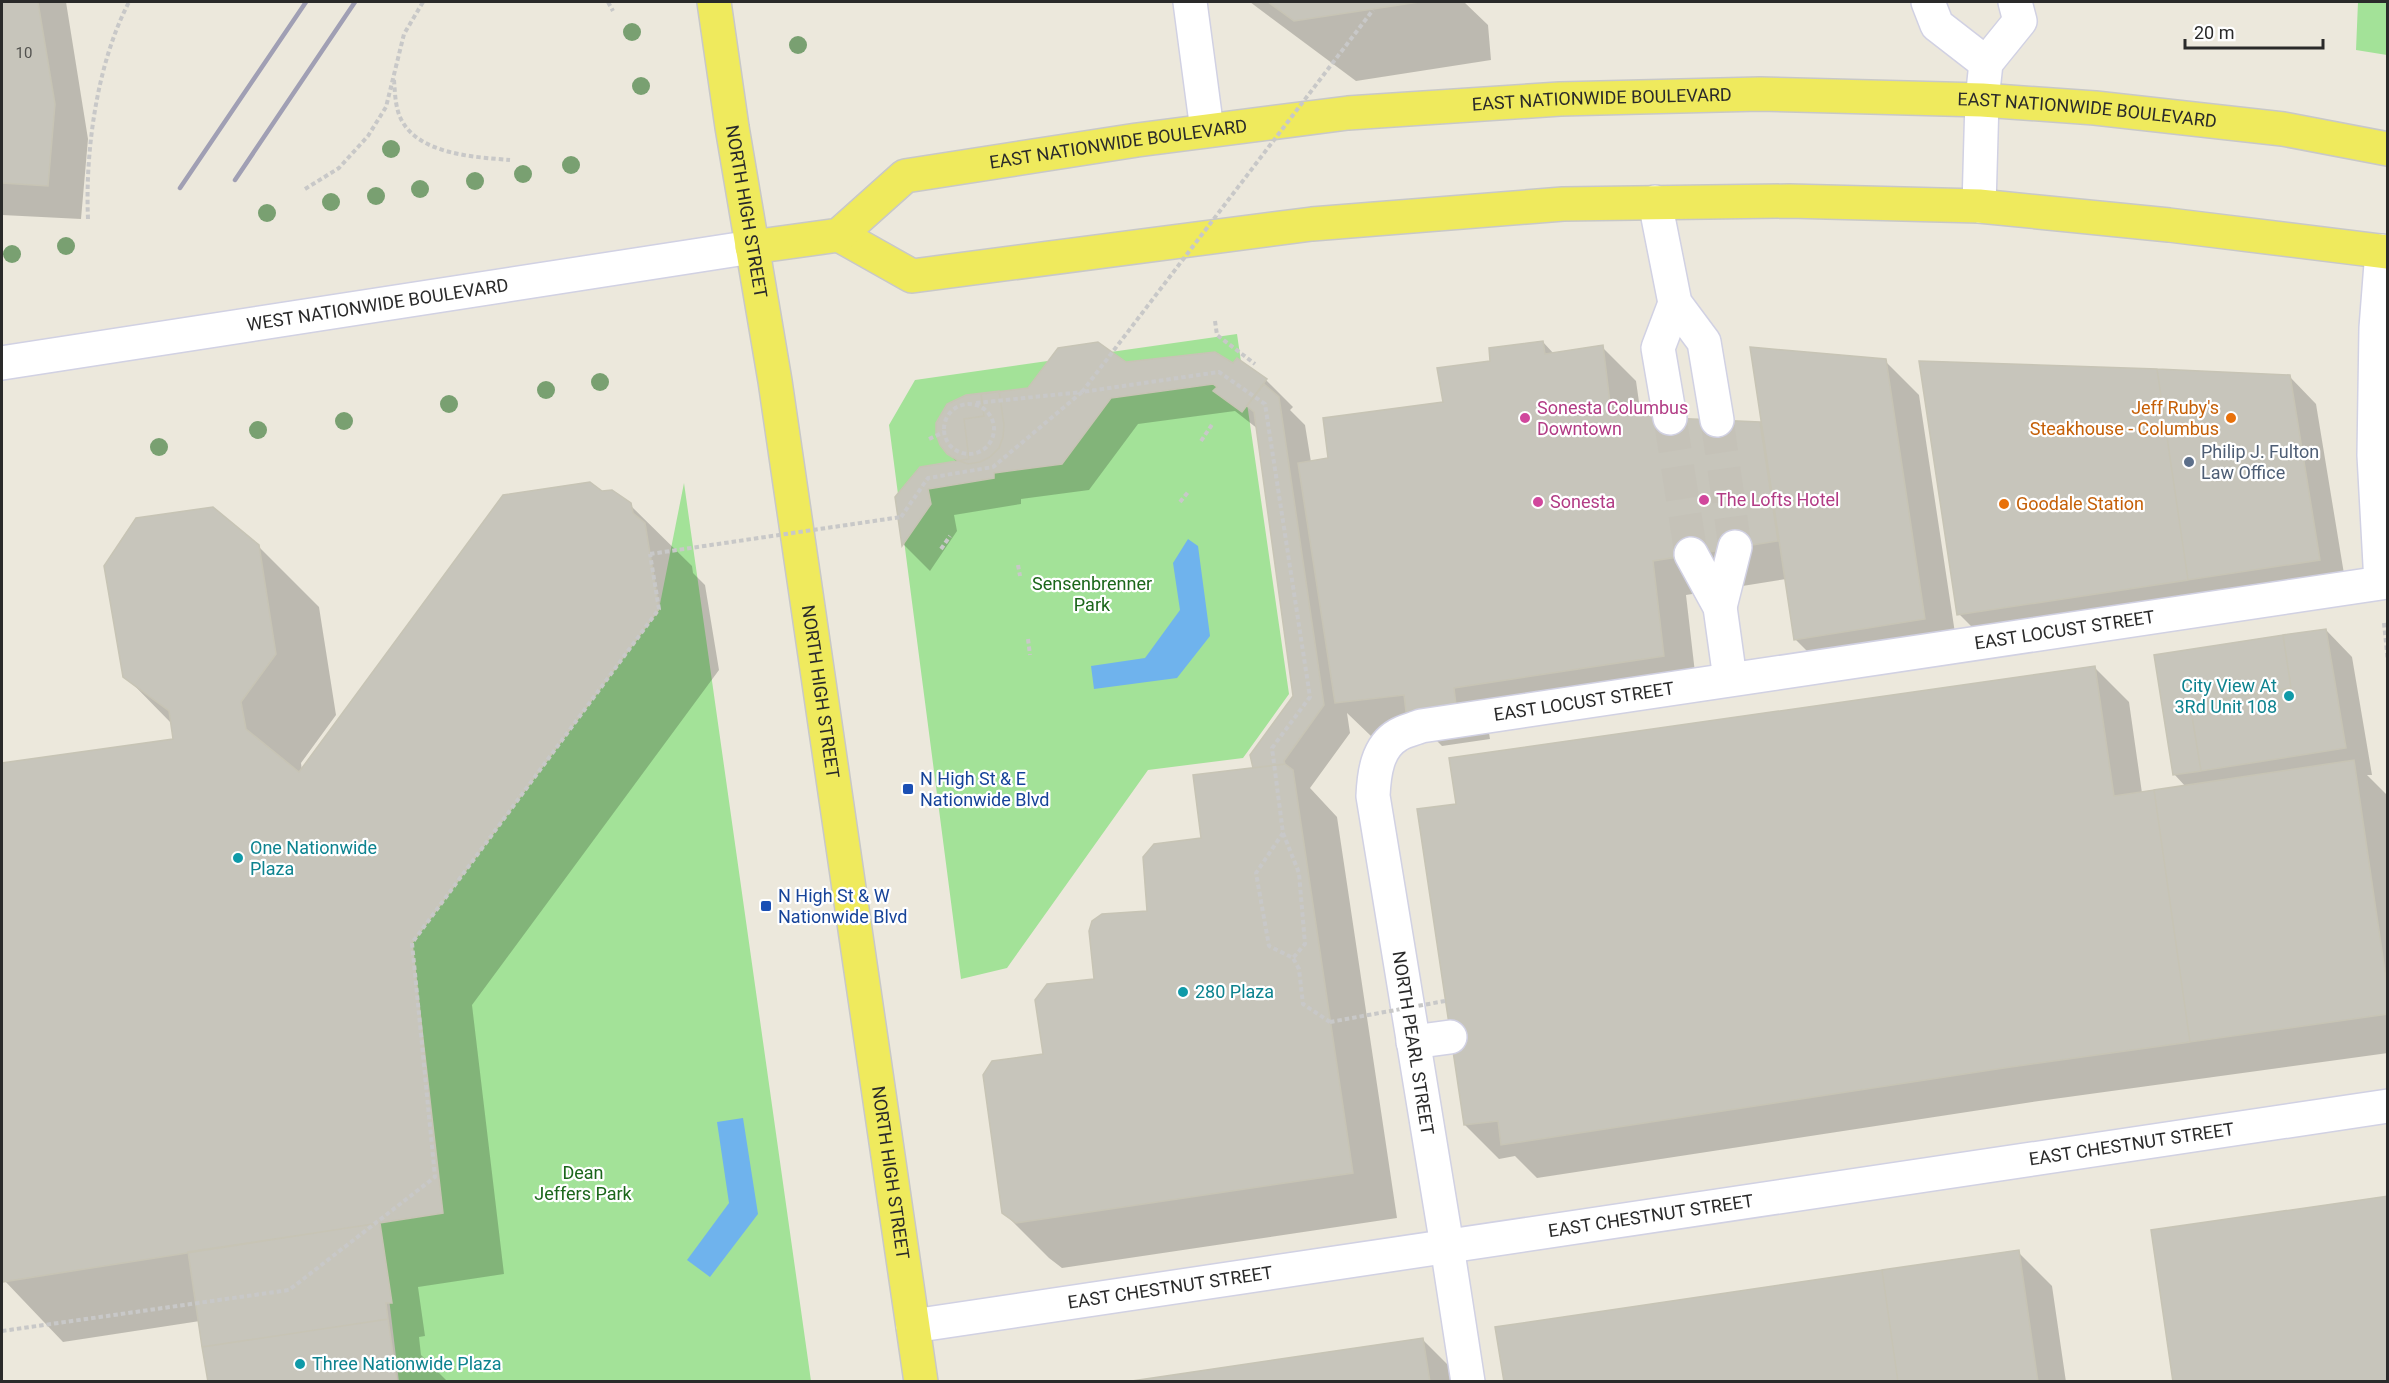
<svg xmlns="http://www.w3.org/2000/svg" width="2389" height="1383" viewBox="0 0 2389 1383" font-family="Roboto,sans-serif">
  <rect width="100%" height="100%" fill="#ece8dc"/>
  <!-- green -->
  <path fill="#a3e298" d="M 2358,2 L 2387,2 L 2387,55 L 2356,50 Z
    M 1237,334 L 1289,694 L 1243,758 L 1148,770 L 1007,968 L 961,979 L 889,425 L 915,380 Z
    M 684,483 L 811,1381 L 399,1382 L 380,1223 L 412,943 L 659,609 Z"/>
  <!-- water -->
  <path fill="#6fb3ed" d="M 1188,539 L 1198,546 L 1210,636 L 1177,678 L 1094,689 L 1091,666 L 1145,658 L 1180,610 L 1173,563 Z
    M 743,1118 L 758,1214 L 710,1277 L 687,1260 L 729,1203 L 717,1122 Z"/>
  <!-- shadow -->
  <path fill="#0003" d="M 2,2 L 66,2 L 88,139 L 81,219 L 2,215 Z
    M 1250,2 L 1464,2 L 1488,25 L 1491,60 L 1356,81 Z
    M 1543,342 L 1554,354 L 1602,347 L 1636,381 L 1641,416 L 1670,419 L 1762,424 L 1885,361 L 1919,395 L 1958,653 L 1829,673 L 1795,639 L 1786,579 L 1686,595 L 1697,690 L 1487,721 L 1490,739 L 1442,746 L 1426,730 L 1371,736 L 1347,713 L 1350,733 L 1310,788 L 1337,817 L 1397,1218 L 1062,1268 L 1049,1258 L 1003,1212 L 1045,1055 L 1096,980 L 1256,769 L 1295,697 L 1258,429 L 1235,411 L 1138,424 L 1089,490 L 1021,499 L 1021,504 L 954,515 L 957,531 L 930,571 L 904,545 L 897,497 L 957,462 L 948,453 L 1029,390 L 1126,364 L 1233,365 L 1237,360 L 1266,380 L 1293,407 L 1290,410 L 1305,425 L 1311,462 L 1329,459 L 1444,403 L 1492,363 Z
    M 2290,377 L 2316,404 L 2346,586 L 1993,648 L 1959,614 Z
    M 602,493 L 630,505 L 692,566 L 693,573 L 705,585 L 719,670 L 472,1005 L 504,1274 L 418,1287 L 425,1336 L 419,1337 L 421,1355 L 448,1382 L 209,1382 L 200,1321 L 63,1342 L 2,1278 L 2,765 L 175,740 L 172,724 L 125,676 L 258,546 L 319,607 L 336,715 L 301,763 L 302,771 Z
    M 2326,630 L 2352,657 L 2372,775 L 2367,775 L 2387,795 L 2388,1053 L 2039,1101 L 1537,1178 L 1515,1156 L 1499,1159 L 1465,1125 L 1457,805 L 2095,668 L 2129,702 L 2142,793 L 2186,787 L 2174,774 Z
    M 2018,1252 L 2052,1286 L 2066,1382 L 1505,1382 Z
    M 1422,1339 L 1456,1373 L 1457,1382 L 1135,1382 Z"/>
  <!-- building -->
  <path fill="#c7c5bb" stroke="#c7c4b5" stroke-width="1.5" d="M 2,2 L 38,2 L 55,104 L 48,186 L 2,183 Z
    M 1268,2 L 1419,2 L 1294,21 Z
    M 1543,341 L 1545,354 L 1603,345 L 1611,411 L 1670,418 L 1760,422 L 1778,541 L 1653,561 L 1664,656 L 1454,688 L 1456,705 L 1406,712 L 1404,695 L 1335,703 L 1298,463 L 1328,458 L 1323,418 L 1443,402 L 1437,368 L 1490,361 L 1489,348 Z
    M 1098,342 L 1126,362 L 1215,352 L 1233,363 L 1237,358 L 1267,379 L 1242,412 L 1213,391 L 1217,387 L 1213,384 L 1111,398 L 1062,464 L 994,473 L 994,478 L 928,489 L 931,504 L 902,546 L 895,497 L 920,467 L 969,459 L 964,419 L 984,416 L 981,394 L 1028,388 L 1058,348 Z
    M 1750,347 L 1886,359 L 1925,619 L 1794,640 Z
    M 1919,361 L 2157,369 L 2188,580 L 1957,615 Z
    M 2157,369 L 2290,375 L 2320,560 L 2188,580 Z
    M 1264,384 L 1279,397 L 1324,705 L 1284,761 L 1285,764 L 1253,768 L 1250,755 L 1293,696 L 1254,412 L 1247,406 Z
    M 999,391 L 1004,425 L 1003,437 L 999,448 L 990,457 L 980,462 L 968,464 L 957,460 L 947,454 L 940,445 L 936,434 L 936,423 L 947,404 L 966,395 Z
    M 590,482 L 602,491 L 612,490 L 631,503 L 633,513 L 645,523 L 659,609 L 412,943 L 443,1213 L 2,1282 L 2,763 L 173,739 L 169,711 L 123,677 L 104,566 L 136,518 L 213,507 L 259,545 L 276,654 L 241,702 L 246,729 L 299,772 L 503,495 Z
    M 2326,629 L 2346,748 L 2201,771 L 2190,704 L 2291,688 L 2283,635 Z
    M 2283,635 L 2291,688 L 2190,704 L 2201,771 L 2173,775 L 2154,655 Z
    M 2095,666 L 2114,796 L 2154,790 L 2190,1042 L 2004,1068 L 1501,1145 L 1498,1121 L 1464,1125 L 1417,809 L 1456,804 L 1449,758 Z
    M 2354,760 L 2388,992 L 2388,1014 L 2190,1042 L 2154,790 Z
    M 1285,764 L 1293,770 L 1353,1173 L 1016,1223 L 1002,1213 L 983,1075 L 992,1061 L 1043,1054 L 1035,1000 L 1047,984 L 1094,979 L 1089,931 L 1092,921 L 1102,914 L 1147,911 L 1143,857 L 1154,844 L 1201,838 L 1193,775 Z
    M 2388,1196 L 2388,1382 L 2173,1382 L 2151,1230 Z
    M 380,1223 L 392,1303 L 386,1303 L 388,1319 L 202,1347 L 188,1252 Z
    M 2019,1250 L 2038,1382 L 1898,1382 L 1882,1270 Z
    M 1882,1270 L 1898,1382 L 1504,1382 L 1495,1327 Z
    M 388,1319 L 397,1382 L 208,1382 L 202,1347 Z
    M 1423,1338 L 1430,1382 L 1125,1382 Z"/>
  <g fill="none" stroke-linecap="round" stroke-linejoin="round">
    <!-- minor-tunnel -->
    <path stroke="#c5c2b8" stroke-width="33" stroke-dasharray="33 16" stroke-linecap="butt" d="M 1670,418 L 1691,554
      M 1717,420 L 1735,547"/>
    <!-- minor casing -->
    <g stroke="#d1d1e3" stroke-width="36">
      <g id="minor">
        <path d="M 1190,2 L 1207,130"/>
        <path d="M 1928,2 L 1937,25 L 1986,63"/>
        <path d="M 1655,202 L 1675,303 L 1704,342 L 1717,420"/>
        <path d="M 1979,206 L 1982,100 L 1986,63 L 2020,21 L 2015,2"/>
        <path id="s1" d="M 2,363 L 752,247"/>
        <path d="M 1670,418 L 1658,348 L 1675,303"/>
        <path d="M 1691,554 L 1720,607 L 1730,679"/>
        <path d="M 1720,607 L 1735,547"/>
        <path d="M 1413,1042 L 1450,1037"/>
        <path id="s2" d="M 913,1326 L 2388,1106"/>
        <path id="s3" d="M 1468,1382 L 1447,1246 L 1373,796 C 1374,774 1377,747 1398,735 C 1404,731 1414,729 1421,726 L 2381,583 L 2374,455 L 2376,328 L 2382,251"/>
      </g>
    </g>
    <!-- major casing -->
    <g stroke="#c8c8c8" stroke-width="36">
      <g id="major">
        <path id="s4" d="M 714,2 L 732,127 L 775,381 L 921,1382"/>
        <path d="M 839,235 L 912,276 L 1312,224 L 1563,204 L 1789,201 L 1979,206 L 2169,225 L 2388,252"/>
        <path id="s5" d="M 752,247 L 839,235 L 905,176 L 1137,140 L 1348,113 L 1560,99 L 1760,94 L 1982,100 L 2095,108 L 2283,129 L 2388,149"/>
      </g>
    </g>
    <!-- path -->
    <path stroke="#c8c8c8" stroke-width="4" stroke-dasharray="4.5 3" stroke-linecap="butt" d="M 608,2 L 613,11
      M 394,80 C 395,92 395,105 400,117 C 417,155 475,157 510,160
      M 305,189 L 339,168 L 368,136 L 386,107 L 404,34 L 423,2
      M 88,219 C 85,151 97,63 129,2
      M 1215,321 L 1217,335 L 1255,364
      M 976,403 L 1082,392
      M944 429a25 25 0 1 1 50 0a25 25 0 1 1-50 0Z
      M 929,439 L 944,432
      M 1201,441 L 1213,423
      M 1180,502 L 1188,492
      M 901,517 L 928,478 L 993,467 L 1082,392 L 1219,372 L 1265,404 L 1310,697 L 1272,748 L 1283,833 L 1256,873 L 1269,946 L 1293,958 L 1299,969 L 1303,1004 L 1330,1022
      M 941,549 L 950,536
      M 1018,565 L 1020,576
      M 2384,623 L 2388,662
      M 1028,639 L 1030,655
      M 1283,833 L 1299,873 L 1305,944 L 1293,958
      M 2,1331 L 289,1290 L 435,1177 L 412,943 L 659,609 L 650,554"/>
    <!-- minor -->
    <use href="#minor" stroke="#fff" stroke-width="33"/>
    <!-- major -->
    <use href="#major" stroke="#efea5d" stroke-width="33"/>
    <!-- rail -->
    <path stroke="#a09fb4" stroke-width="4.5" d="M 235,180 L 355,2
      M 180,188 L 306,2"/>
    <!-- path-bridge -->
    <path stroke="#c8c8c8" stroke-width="4" stroke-dasharray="4.5 3" stroke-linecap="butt" d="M 1082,392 L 1373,10
      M 650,554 L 901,517
      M 1330,1022 L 1445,1001"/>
  </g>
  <!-- trees -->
  <g fill="#79a071">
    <circle cx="632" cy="32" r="9"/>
    <circle cx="798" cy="45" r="9"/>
    <circle cx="641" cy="86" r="9"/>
    <circle cx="391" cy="149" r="9"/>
    <circle cx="571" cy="165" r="9"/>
    <circle cx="523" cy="174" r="9"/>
    <circle cx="475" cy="181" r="9"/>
    <circle cx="420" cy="189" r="9"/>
    <circle cx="376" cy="196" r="9"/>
    <circle cx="331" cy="202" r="9"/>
    <circle cx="267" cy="213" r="9"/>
    <circle cx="66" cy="246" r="9"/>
    <circle cx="12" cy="254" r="9"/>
    <circle cx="600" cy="382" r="9"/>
    <circle cx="546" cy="390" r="9"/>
    <circle cx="449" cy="404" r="9"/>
    <circle cx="344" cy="421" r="9"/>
    <circle cx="258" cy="430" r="9"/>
    <circle cx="159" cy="447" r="9"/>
  </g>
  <!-- markers -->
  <g fill="#d1479c" stroke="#fff" stroke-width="2">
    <circle cx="1525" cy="418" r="6"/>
    <circle cx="1704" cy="500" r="6"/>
    <circle cx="1538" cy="502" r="6"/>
  </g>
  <g fill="#e8710a" stroke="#fff" stroke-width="2">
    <circle cx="2231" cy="418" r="6"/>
    <circle cx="2004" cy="504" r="6"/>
  </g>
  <circle fill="#5c6f8a" stroke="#fff" stroke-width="2" cx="2189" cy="462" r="6"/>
  <g fill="#0f9aa8" stroke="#fff" stroke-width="2">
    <circle cx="2289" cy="696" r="6"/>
    <circle cx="238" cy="858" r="6"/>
    <circle cx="1183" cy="992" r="6"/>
    <circle cx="300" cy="1364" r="6"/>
  </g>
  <g fill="#1a4fb4" stroke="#fff" stroke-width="2">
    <rect x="902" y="783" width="12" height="12" rx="3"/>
    <rect x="760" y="900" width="12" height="12" rx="3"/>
  </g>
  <g text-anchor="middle" stroke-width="4.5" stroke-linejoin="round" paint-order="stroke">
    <!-- number labels -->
    <g font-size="15" fill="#51514e">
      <text x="24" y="58">10</text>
    </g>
    <!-- street labels -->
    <g font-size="18" fill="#2a2a2a" stroke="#fff">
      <text dy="6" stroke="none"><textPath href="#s5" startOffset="878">EAST NATIONWIDE BOULEVARD</textPath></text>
      <text dy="6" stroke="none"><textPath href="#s5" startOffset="1364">EAST NATIONWIDE BOULEVARD</textPath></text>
      <text dy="6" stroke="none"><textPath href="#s5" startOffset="392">EAST NATIONWIDE BOULEVARD</textPath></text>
      <text dy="6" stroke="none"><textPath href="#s4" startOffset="212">NORTH HIGH STREET</textPath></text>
      <text dy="6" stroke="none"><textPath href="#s1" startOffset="380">WEST NATIONWIDE BOULEVARD</textPath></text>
      <text dy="6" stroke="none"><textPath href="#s3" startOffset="1338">EAST LOCUST STREET</textPath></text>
      <text dy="6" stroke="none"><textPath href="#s4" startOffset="698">NORTH HIGH STREET</textPath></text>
      <text dy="6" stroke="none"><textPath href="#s3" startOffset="852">EAST LOCUST STREET</textPath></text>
      <text transform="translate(1413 1043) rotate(81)" y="6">NORTH PEARL STREET</text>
      <text dy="6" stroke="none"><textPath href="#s2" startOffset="1232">EAST CHESTNUT STREET</textPath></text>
      <text dy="6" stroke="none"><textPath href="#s4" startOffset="1184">NORTH HIGH STREET</textPath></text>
      <text dy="6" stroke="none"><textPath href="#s2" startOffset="746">EAST CHESTNUT STREET</textPath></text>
      <text dy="6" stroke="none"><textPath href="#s2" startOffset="260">EAST CHESTNUT STREET</textPath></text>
    </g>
    <!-- hotel labels -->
    <g font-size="18" fill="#b23c85" stroke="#fff" text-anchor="start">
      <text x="1537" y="414">Sonesta Columbus<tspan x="1537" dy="21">Downtown</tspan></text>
      <text x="1716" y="506">The Lofts Hotel</text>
      <text x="1550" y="508">Sonesta</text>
    </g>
    <!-- food labels -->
    <g font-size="18" fill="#c56008" stroke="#fff" text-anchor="end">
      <text x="2219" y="414">Jeff Ruby's<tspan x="2219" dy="21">Steakhouse - Columbus</tspan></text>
      <text x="2016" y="510" text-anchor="start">Goodale Station</text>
    </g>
    <!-- service labels -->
    <g font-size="18" fill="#4e5e75" stroke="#fff" text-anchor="start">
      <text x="2201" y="458">Philip J. Fulton<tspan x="2201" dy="21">Law Office</tspan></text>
    </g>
    <!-- park labels -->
    <g font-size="18" fill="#1b661a" stroke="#fff">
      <text x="1092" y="590">Sensenbrenner<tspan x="1092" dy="21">Park</tspan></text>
      <text x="583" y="1179">Dean<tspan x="583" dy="21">Jeffers Park</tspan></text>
    </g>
    <!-- culture labels -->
    <g font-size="18" fill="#0d838f" stroke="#fff" text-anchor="start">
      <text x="2277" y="692" text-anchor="end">City View At<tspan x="2277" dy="21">3Rd Unit 108</tspan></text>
      <text x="250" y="854">One Nationwide<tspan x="250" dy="21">Plaza</tspan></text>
      <text x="1195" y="998">280 Plaza</text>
      <text x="312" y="1370">Three Nationwide Plaza</text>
    </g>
    <!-- transit labels -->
    <g font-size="18" fill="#164399" stroke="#fff" text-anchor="start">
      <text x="920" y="785">N High St &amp; E<tspan x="920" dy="21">Nationwide Blvd</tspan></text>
      <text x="778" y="902">N High St &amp; W<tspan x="778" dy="21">Nationwide Blvd</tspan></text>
    </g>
  </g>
  <!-- border -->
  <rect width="2389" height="1383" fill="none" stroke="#2a2a2a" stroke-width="6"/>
  <!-- scale -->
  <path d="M2185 39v9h138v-9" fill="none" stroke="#2a2a2a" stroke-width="3"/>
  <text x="2194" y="39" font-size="18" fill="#2a2a2a" stroke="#ffffff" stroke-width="4.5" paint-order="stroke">20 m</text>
</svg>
